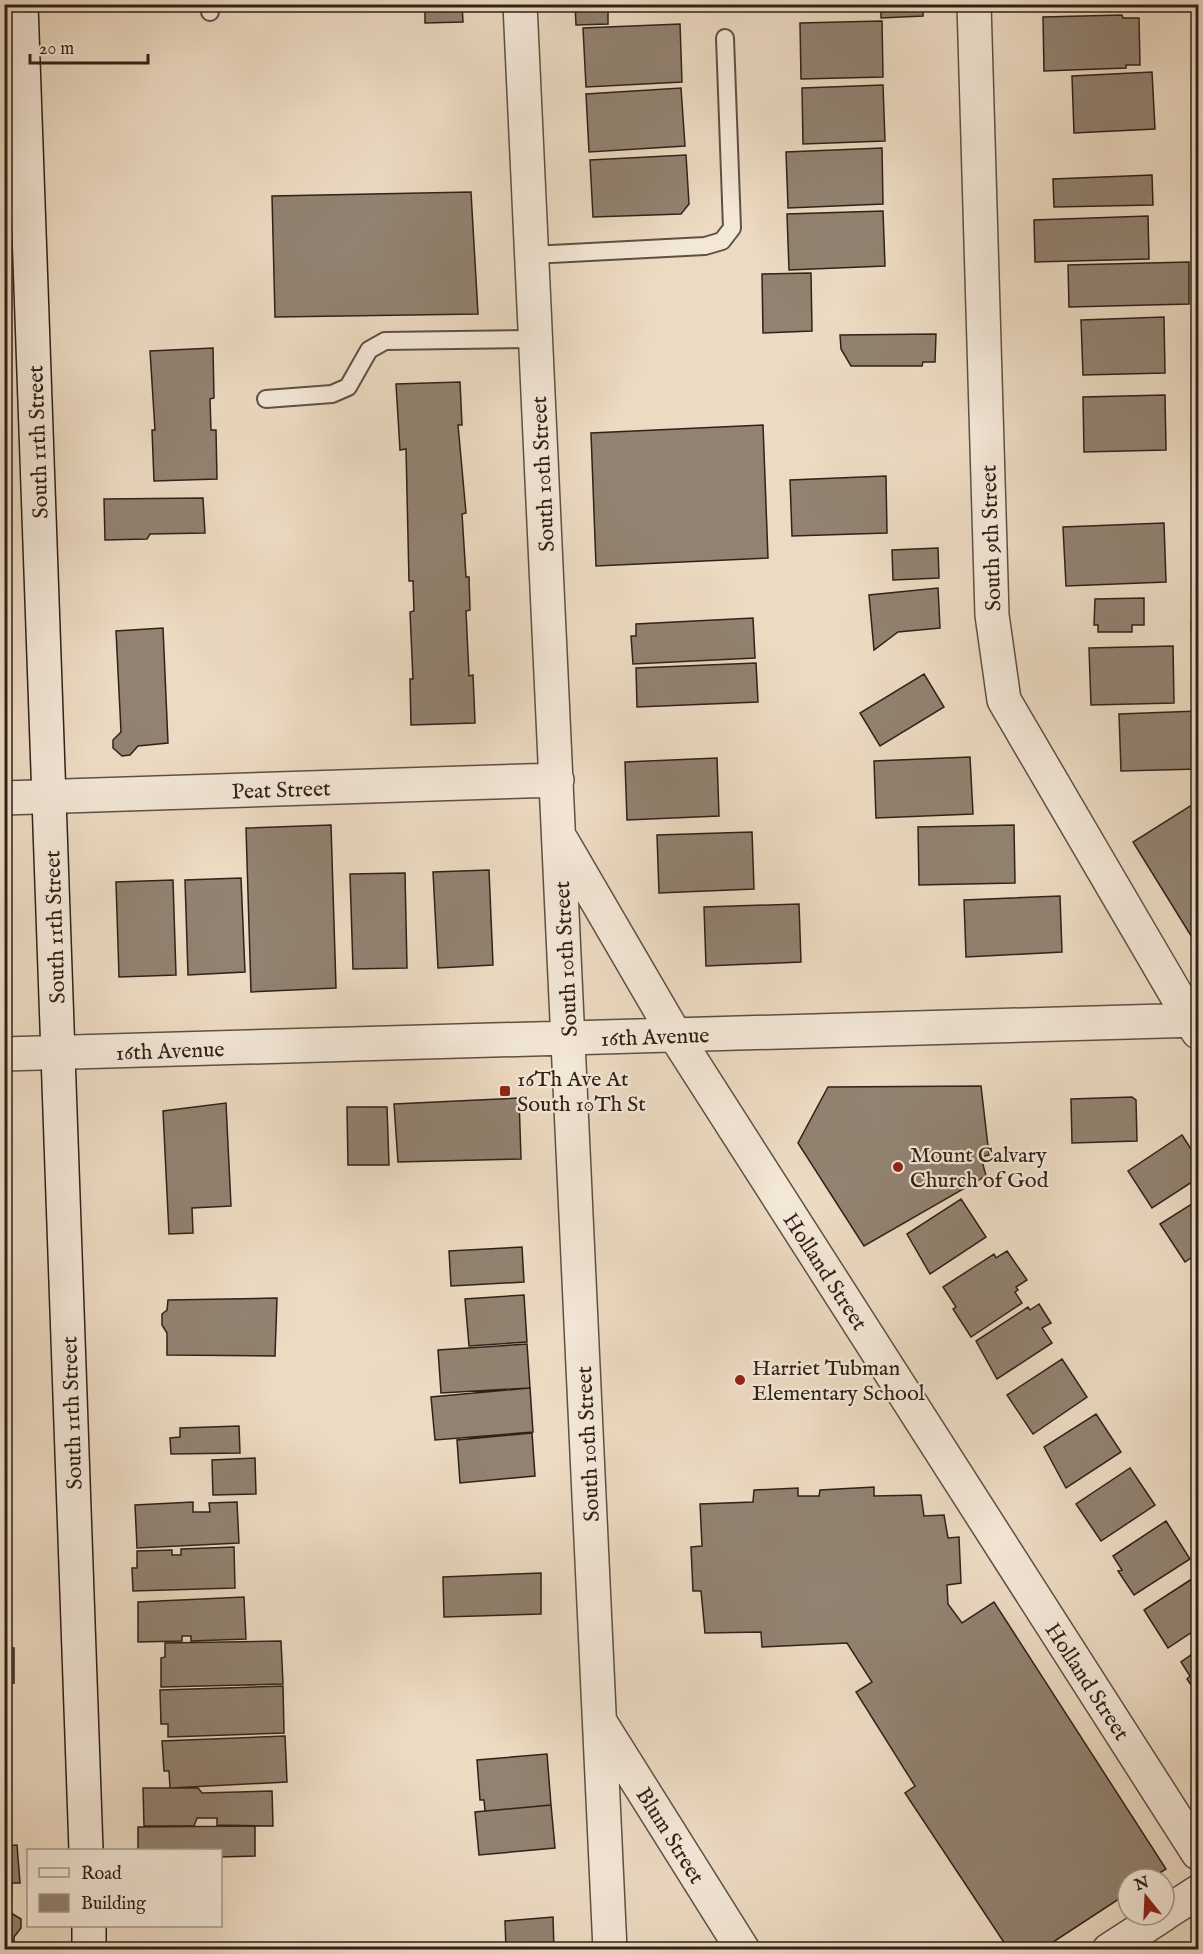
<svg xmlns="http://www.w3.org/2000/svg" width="1203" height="1954" viewBox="0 0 1203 1954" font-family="'IM FELL English',serif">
  <rect width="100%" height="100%" fill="#ecdac2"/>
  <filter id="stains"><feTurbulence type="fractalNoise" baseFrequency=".00333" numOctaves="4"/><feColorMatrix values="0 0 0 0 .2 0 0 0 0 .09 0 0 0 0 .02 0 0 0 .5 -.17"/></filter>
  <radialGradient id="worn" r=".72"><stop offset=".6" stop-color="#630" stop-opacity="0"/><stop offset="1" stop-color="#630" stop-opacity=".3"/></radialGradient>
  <!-- building -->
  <path fill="#918271" stroke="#2f2219" stroke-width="1.5" d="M 425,4 L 462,4 L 463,22 L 425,23 Z
    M 575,4 L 608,4 L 608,24 L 576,25 Z
    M 881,4 L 923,4 L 923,16 L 881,18 Z
    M 1122,15 L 1123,18 L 1139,18 L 1140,65 L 1126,65 L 1126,68 L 1044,71 L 1043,17 Z
    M 882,21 L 883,77 L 801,79 L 800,23 Z
    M 680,24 L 682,82 L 586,87 L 583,28 Z
    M 1152,72 L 1155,129 L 1074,133 L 1072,76 Z
    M 883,85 L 885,141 L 803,144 L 802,88 Z
    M 681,88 L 685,146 L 589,152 L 586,94 Z
    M 882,148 L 883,204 L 788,208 L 786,152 Z
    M 686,155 L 689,204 L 681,214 L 593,217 L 590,160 Z
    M 1152,175 L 1153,205 L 1054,207 L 1053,179 Z
    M 471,192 L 478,314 L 275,317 L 272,196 Z
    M 883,211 L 885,266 L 789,270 L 787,214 Z
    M 1148,216 L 1149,259 L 1035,262 L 1034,220 Z
    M 1189,262 L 1189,304 L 1069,307 L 1068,265 Z
    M 811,273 L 812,331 L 763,333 L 762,274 Z
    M 1164,317 L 1165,373 L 1083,375 L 1081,320 Z
    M 936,334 L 935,362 L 923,362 L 922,366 L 851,366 L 841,349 L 840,335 Z
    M 213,348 L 214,398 L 210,399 L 211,430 L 216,430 L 217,479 L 154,481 L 152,430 L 155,430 L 150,351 Z
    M 460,382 L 462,425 L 458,425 L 466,513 L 462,514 L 466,577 L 469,577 L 470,610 L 466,611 L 469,676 L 473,675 L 475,723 L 411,725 L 410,679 L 413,679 L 410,612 L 414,611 L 413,581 L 409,581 L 406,449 L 400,450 L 396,384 Z
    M 1165,395 L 1166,450 L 1084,452 L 1083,397 Z
    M 763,425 L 768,558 L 596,566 L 591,433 Z
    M 886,476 L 887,533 L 792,536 L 790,480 Z
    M 203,498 L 205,533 L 150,534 L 147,539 L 105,540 L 104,499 Z
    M 1164,523 L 1166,582 L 1066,586 L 1063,527 Z
    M 938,548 L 939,578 L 893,580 L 892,550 Z
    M 938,588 L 940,628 L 898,632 L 874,650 L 869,595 Z
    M 1144,598 L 1144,625 L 1132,625 L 1132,632 L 1098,632 L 1098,625 L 1094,625 L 1095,599 Z
    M 753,618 L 755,658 L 633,664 L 631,636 L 636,636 L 636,624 Z
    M 1191,622 L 1198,622 L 1198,641 L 1192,641 Z
    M 163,628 L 168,743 L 138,746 L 130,755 L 122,756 L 113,748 L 113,740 L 121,732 L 116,631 Z
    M 1173,646 L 1174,703 L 1091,705 L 1089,648 Z
    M 756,663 L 758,702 L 637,707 L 636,668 Z
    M 924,674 L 944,707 L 880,746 L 860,713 Z
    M 1198,711 L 1198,769 L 1121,771 L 1119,714 Z
    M 970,757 L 973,814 L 876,818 L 874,761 Z
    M 717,758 L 719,816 L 627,820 L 625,762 Z
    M 1198,801 L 1198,947 L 1133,842 Z
    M 331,825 L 336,988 L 251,992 L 246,828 Z
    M 1014,825 L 1015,883 L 919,885 L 918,827 Z
    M 752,832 L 754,889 L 659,893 L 657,835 Z
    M 489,870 L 493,965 L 438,968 L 433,872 Z
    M 405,873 L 407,968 L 353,969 L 350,874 Z
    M 241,878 L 245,972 L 188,975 L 185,880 Z
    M 173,880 L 176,975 L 119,977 L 116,882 Z
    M 1060,896 L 1062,952 L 966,957 L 964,900 Z
    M 799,904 L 801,962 L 706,966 L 704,907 Z
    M 981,1086 L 989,1155 L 981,1157 L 986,1176 L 864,1246 L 798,1143 L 828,1087 Z
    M 1132,1097 L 1136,1100 L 1137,1141 L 1072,1143 L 1071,1099 Z
    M 519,1098 L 521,1159 L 398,1162 L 394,1104 Z
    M 226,1103 L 231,1206 L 192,1208 L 193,1233 L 169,1234 L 163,1111 Z
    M 347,1107 L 387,1107 L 389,1165 L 348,1165 Z
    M 1182,1135 L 1198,1160 L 1198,1178 L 1152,1208 L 1128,1171 Z
    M 961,1199 L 986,1237 L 930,1274 L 907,1234 Z
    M 1198,1200 L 1198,1253 L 1185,1262 L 1160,1224 Z
    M 522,1247 L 524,1282 L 451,1286 L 449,1251 Z
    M 1007,1251 L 1027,1280 L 1016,1287 L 1018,1290 L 1015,1292 L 1022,1303 L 971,1337 L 953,1309 L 956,1307 L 943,1287 L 994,1254 L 996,1258 Z
    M 524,1295 L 527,1342 L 469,1346 L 465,1299 Z
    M 277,1298 L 275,1356 L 167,1355 L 167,1333 L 162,1325 L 162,1314 L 167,1310 L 168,1300 Z
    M 1039,1304 L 1051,1323 L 1042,1328 L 1052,1343 L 997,1379 L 976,1341 L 1028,1307 L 1030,1310 Z
    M 527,1344 L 530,1388 L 441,1393 L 438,1350 Z
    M 1062,1359 L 1087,1397 L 1033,1434 L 1007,1395 Z
    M 530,1388 L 533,1432 L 435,1440 L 431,1397 Z
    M 1096,1414 L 1121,1452 L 1066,1488 L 1044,1447 Z
    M 239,1426 L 240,1453 L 171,1454 L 170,1438 L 180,1437 L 180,1428 Z
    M 532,1433 L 535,1476 L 460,1483 L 457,1440 Z
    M 255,1458 L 256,1494 L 213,1495 L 212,1460 Z
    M 1130,1468 L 1155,1505 L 1101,1541 L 1076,1504 Z
    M 874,1487 L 874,1496 L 921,1495 L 924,1516 L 944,1515 L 948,1538 L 959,1537 L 961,1583 L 947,1585 L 948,1604 L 962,1623 L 994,1602 L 1166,1869 L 1150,1879 L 1128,1879 L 1128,1893 L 1041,1950 L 1009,1950 L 905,1793 L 915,1786 L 856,1692 L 872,1682 L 847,1643 L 762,1647 L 761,1632 L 705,1633 L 701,1591 L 693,1591 L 691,1547 L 702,1546 L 700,1504 L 753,1502 L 754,1490 L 798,1488 L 798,1496 L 819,1496 L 820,1490 Z
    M 4,1500 L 8,1500 L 9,1537 L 4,1536 Z
    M 193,1502 L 193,1512 L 210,1512 L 209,1503 L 237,1502 L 239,1543 L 137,1548 L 135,1505 Z
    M 1166,1521 L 1190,1559 L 1134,1595 L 1118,1571 L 1122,1570 L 1113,1556 Z
    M 234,1547 L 235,1588 L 133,1591 L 132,1568 L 137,1568 L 137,1551 L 172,1550 L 172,1555 L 181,1555 L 181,1549 Z
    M 541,1573 L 541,1614 L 444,1617 L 443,1577 Z
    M 1198,1575 L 1198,1628 L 1168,1648 L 1144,1610 Z
    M 244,1597 L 246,1639 L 191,1641 L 191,1636 L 182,1636 L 182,1641 L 138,1642 L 138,1602 Z
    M 281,1641 L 283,1684 L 161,1687 L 161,1658 L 165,1657 L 165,1643 Z
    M 4,1648 L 14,1648 L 14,1683 L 4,1683 Z
    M 1198,1650 L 1198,1695 L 1187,1679 L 1190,1676 L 1181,1662 Z
    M 283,1686 L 284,1733 L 168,1737 L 168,1724 L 161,1724 L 160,1690 Z
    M 285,1736 L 287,1782 L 170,1788 L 169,1771 L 164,1771 L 162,1741 Z
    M 547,1754 L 551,1805 L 485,1811 L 484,1800 L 480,1800 L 477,1760 Z
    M 143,1788 L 198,1788 L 202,1793 L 272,1791 L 273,1826 L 217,1825 L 217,1818 L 197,1818 L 194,1826 L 144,1826 Z
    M 551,1805 L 555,1848 L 479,1855 L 475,1812 Z
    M 255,1826 L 255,1856 L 220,1857 L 220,1850 L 138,1850 L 138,1827 Z
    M 17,1845 L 20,1883 L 12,1883 L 11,1913 L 21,1919 L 21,1928 L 14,1937 L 14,1950 L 4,1950 L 4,1846 Z
    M 553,1917 L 554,1950 L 506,1950 L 505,1921 Z"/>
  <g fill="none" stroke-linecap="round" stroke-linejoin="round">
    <!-- lane casing -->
    <g stroke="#5e5043" stroke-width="20">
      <path id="lane" d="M 210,4 L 210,12
        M 4,167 L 27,166
        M 532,255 L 705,246 L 722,241 L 732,228 L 725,38
        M 266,399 L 332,394 L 348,387 L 369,350 L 385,341 L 536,339"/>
    </g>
    <!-- street casing -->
    <g stroke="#5e5043" stroke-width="36">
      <path id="street" d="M 520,4 L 610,1950
        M 974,4 L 992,615 L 1004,700 L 1198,1032
        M 4,798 L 557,780
        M 562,841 L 675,1035 L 1198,1853
        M 4,1054 L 1198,1020
        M 600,1722 L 743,1950
        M 1164,1914 L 1198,1892
        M 1109,1950 L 1163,1915"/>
    </g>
    <!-- secondary casing -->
    <g stroke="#2f2219" stroke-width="36">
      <path id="secondary" d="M 21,4 L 86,1850
        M 89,1926 L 89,1950"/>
    </g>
    <!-- lane -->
    <use href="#lane" stroke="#f3e7d7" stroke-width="16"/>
    <!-- street -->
    <use href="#street" stroke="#f3e7d7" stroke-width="33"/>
    <!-- secondary -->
    <use href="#secondary" stroke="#f3e7d7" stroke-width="33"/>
  </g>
  <!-- markers -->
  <g fill="#8f2418" stroke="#f3e7d7" stroke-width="2">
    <rect x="499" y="1085" width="12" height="12" rx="3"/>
    <circle cx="898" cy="1167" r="6"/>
    <circle cx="740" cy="1380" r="6"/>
  </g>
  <g text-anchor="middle" stroke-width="4.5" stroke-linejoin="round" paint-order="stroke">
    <!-- street labels -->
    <g font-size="22" fill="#2f2219" stroke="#f3e7d7">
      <text transform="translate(37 442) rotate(-92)" y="8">South 11th Street</text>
      <text transform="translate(542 474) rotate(-93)" y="8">South 10th Street</text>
      <text transform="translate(990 538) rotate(-92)" y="8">South 9th Street</text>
      <text transform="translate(281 789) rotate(-2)" y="8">Peat Street</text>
      <text transform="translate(54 927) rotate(-92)" y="8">South 11th Street</text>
      <text transform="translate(565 959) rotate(-93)" y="8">South 10th Street</text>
      <text transform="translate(655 1036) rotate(-2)" y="8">16th Avenue</text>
      <text transform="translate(170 1050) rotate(-2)" y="8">16th Avenue</text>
      <text transform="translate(826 1271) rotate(57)" y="8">Holland Street</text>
      <text transform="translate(71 1413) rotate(-92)" y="8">South 11th Street</text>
      <text transform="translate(587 1444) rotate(-93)" y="8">South 10th Street</text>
      <text transform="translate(1088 1681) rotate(57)" y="8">Holland Street</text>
      <text transform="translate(671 1835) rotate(58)" y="8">Blum Street</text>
    </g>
    <!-- poi labels -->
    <g font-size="22" fill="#2f2219" stroke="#f3e7d7" text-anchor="start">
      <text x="517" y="1086">16Th Ave At<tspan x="517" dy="25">South 10Th St</tspan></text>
      <text x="910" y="1162">Mount Calvary<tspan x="910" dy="25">Church of God</tspan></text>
      <text x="752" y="1375">Harriet Tubman<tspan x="752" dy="25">Elementary School</tspan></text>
    </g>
  </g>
  <!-- margin -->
  <rect width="1203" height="1954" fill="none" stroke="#ecdac2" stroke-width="24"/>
  <rect x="6" y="6" width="1191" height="1942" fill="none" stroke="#2f2219" stroke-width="3"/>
  <rect x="12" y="12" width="1179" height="1930" fill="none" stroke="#2f2219" stroke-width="1.5"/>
  <!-- legend -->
  <rect x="27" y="1849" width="195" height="78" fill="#f3e7d7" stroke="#a5988b" stroke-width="1.5"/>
  <rect x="39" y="1868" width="30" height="9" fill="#f3e7d7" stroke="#a5988b" stroke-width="1.5"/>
  <text x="81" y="1879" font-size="18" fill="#2f2219">Road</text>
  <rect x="39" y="1894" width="30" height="18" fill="#918271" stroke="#a5988b" stroke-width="1.5"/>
  <text x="81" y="1909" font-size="18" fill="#2f2219">Building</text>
  <!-- north arrow -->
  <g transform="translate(1146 1897) rotate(342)"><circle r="28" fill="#f3e7d7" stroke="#a5988b" stroke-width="1.5"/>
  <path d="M0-4.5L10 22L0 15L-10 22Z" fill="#8f2418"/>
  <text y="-9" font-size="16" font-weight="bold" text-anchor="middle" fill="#2f2219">N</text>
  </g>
  <!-- scale -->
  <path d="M30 54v9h118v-9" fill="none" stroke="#2f2219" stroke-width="3"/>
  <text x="39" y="54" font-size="18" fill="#2f2219" stroke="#f3e7d7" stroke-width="4.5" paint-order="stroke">20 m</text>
  <rect width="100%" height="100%" filter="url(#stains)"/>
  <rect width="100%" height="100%" fill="url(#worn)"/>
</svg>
